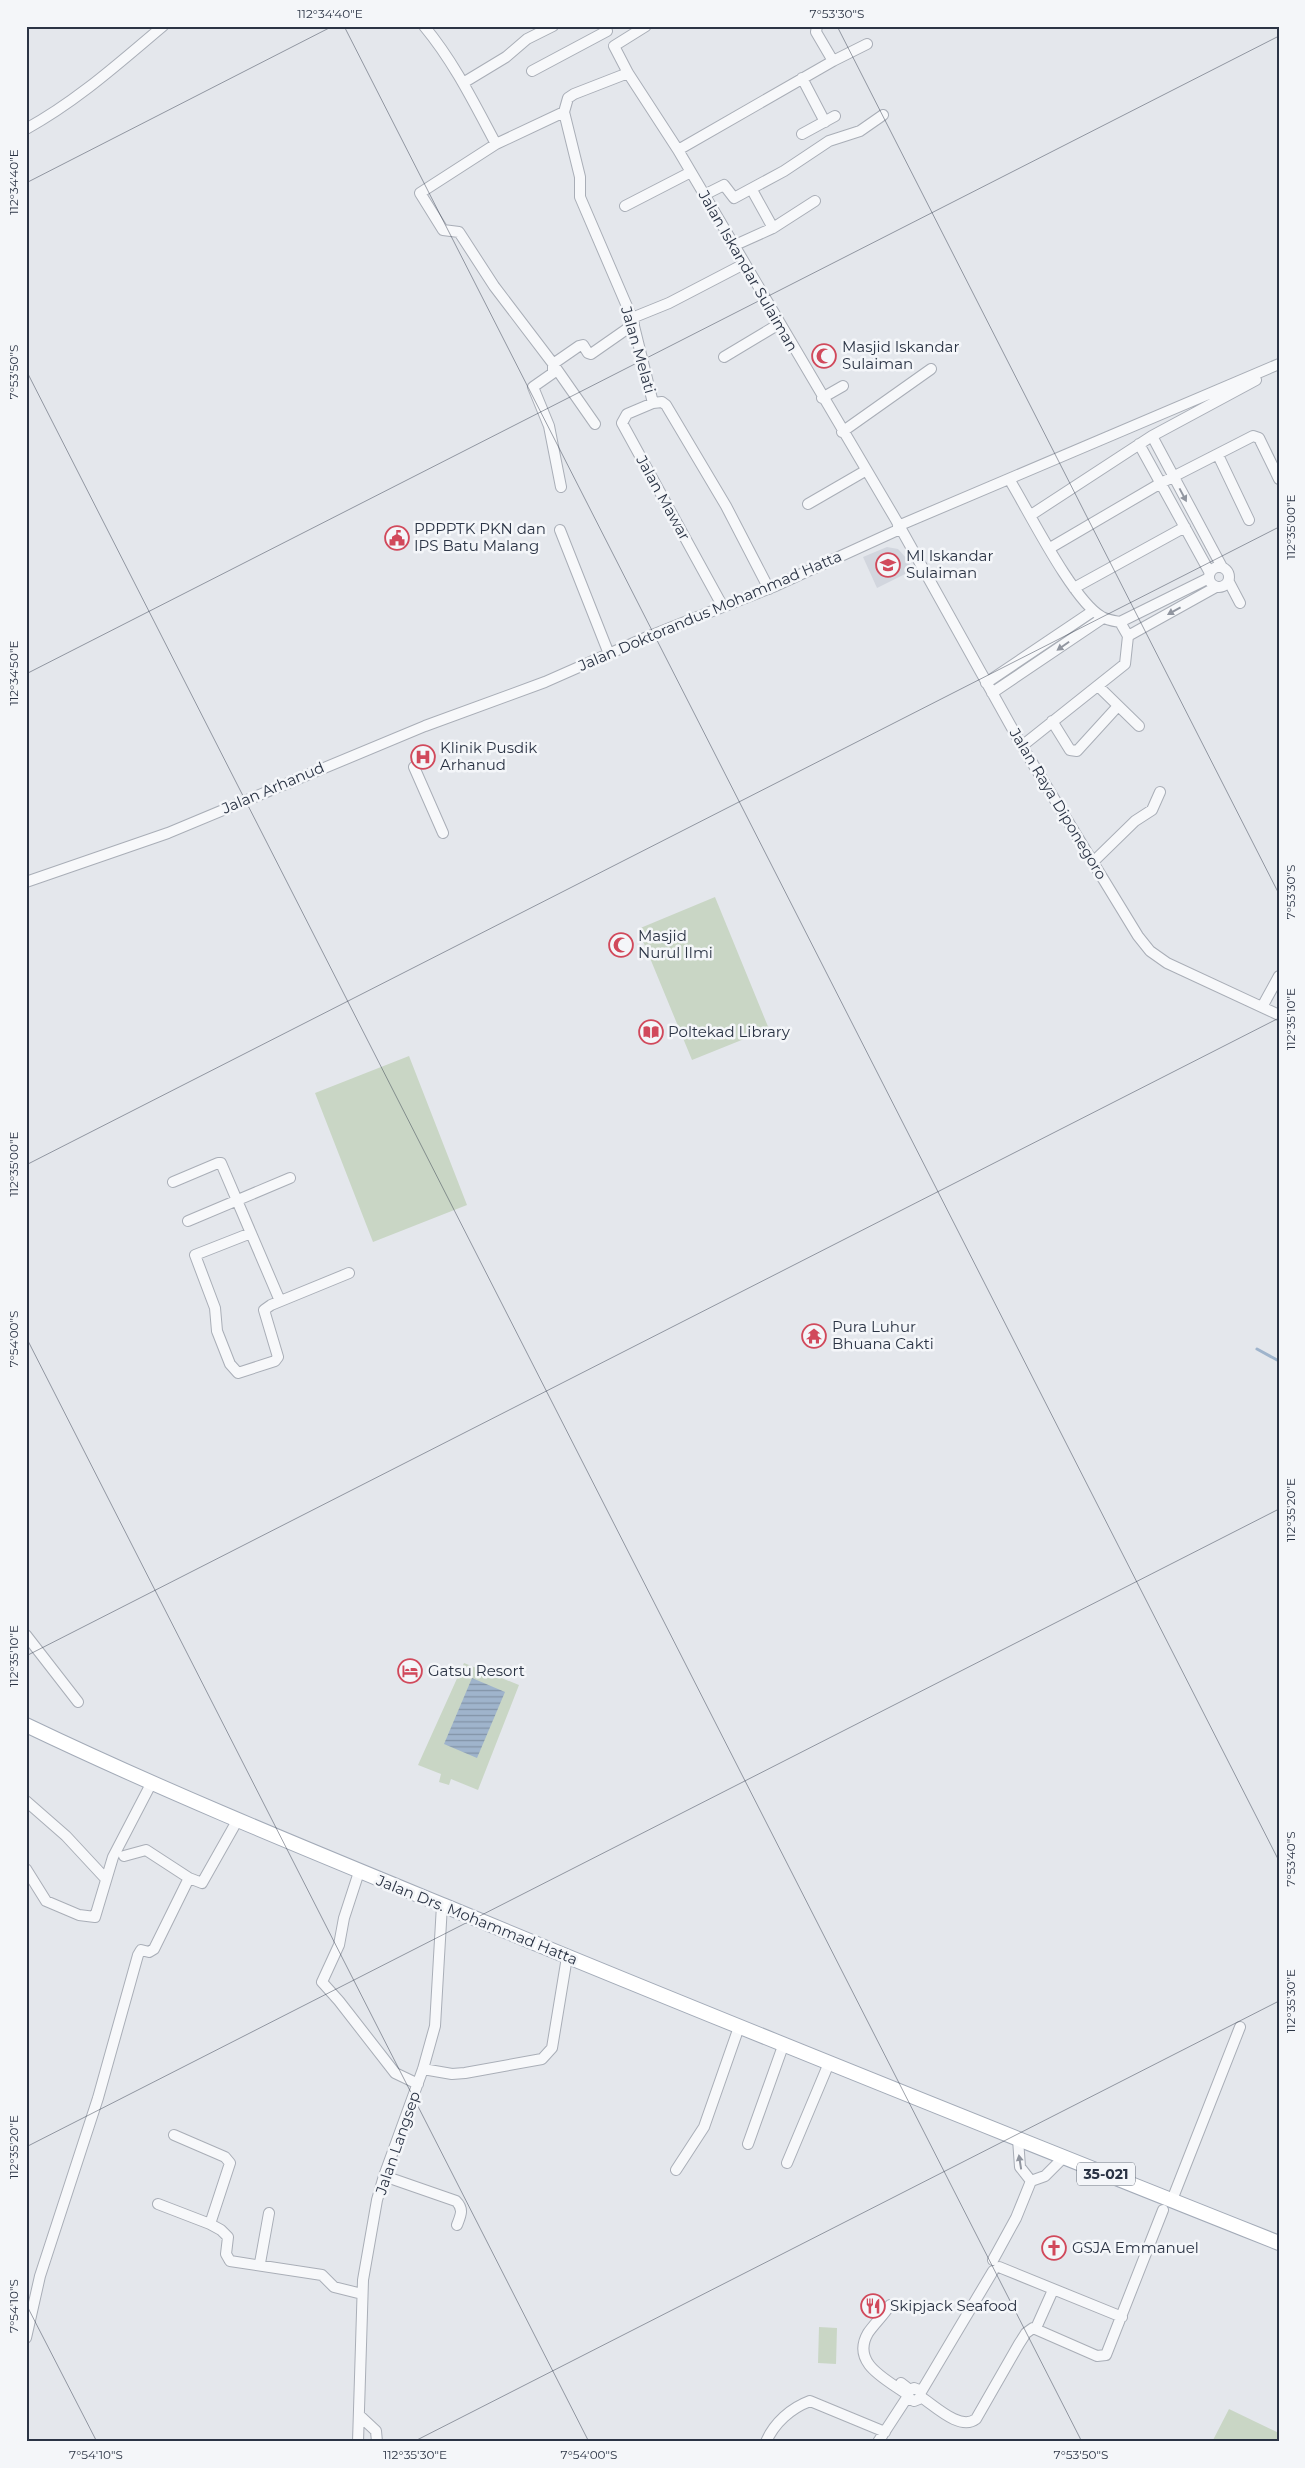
<svg xmlns="http://www.w3.org/2000/svg" width="1305" height="2468" viewBox="0 0 1305 2468" font-family="Montserrat,sans-serif">
  <defs>
    <pattern id="water-rules" width="6" height="5" patternUnits="userSpaceOnUse" patternTransform="scale(1.25)"><rect width="6" height="5" fill="#9fb4cc"/><path d="M0 2.5h6" fill="none" stroke="#8293a7"/></pattern>
  </defs>
  <rect width="100%" height="100%" fill="#e4e7ec"/>
  <!-- built -->
  <path fill="#d2d6de" d="M 887,547 L 898,549 L 907,559 L 913,570 L 877,588 L 863,557 Z"/>
  <!-- green -->
  <path fill="#c9d6c5" d="M 715,897 L 769,1029 L 692,1060 L 638,929 Z
    M 409,1056 L 467,1205 L 373,1242 L 315,1093 Z
    M 464,1663 L 519,1685 L 478,1790 L 451,1779 L 449,1785 L 439,1782 L 441,1774 L 418,1765 Z
    M 819,2327 L 837,2328 L 836,2364 L 818,2363 Z
    M 1229,2409 L 1279,2433 L 1279,2442 L 1212,2442 Z"/>
  <!-- water -->
  <path fill="url(#water-rules)" d="M 472,1678 L 505,1692 L 477,1758 L 444,1744 Z"/>
  <g fill="none" stroke-linecap="round" stroke-linejoin="round">
    <!-- stream -->
    <path stroke="#9fb4cc" stroke-width="3" d="M 1257,1349 L 1279,1361"/>
    <!-- minor casing -->
    <g stroke="#a9aeb7" stroke-width="12">
      <path id="minor" d="M 424,26 C 454,62 474,103 496,144
        M 646,26 L 614,46 L 628,73 L 678,150 L 896,520 L 1022,746 L 1138,936 L 1150,951 L 1167,963 L 1279,1015
        M 817,26 L 816,32 L 833,61
        M 532,71 L 607,31
        M 802,78 L 825,122
        M 463,83 L 506,57 L 527,39 L 553,26
        M 564,112 L 580,177 L 580,197 L 632,318 L 653,403 L 662,402 L 666,405 L 726,506 L 769,589
        M 26,129 C 77,101 119,63 163,26
        M 802,134 L 835,116
        M 678,150 L 833,61 L 867,44
        M 752,190 L 773,228
        M 704,195 L 724,185 L 734,198 L 784,171 L 829,141 L 860,131 L 883,115
        M 625,206 L 691,172
        M 733,246 L 773,228 L 815,201
        M 632,318 L 669,303 L 744,264
        M 724,357 L 779,324
        M 822,398 L 843,386
        M 653,403 L 627,414 L 622,423 L 723,607
        M 595,424 L 551,361 L 494,286 L 459,232 L 443,230 L 420,193 L 496,144 L 564,112 L 568,98 L 574,94 L 628,73
        M 842,432 L 931,369
        M 1152,436 L 1222,567
        M 1139,444 L 1210,573
        M 1218,455 L 1249,520
        M 1012,484 C 1030,514 1074,602 1102,617 C 1107,620 1114,621 1120,622 L 1209,578
        M 561,487 L 549,426 L 533,387 L 553,373 L 553,364 L 579,346 L 583,345 L 588,353 L 591,354 L 634,324
        M 808,504 L 865,471
        M 1031,515 L 1152,436 L 1256,380
        M 898,526 L 1279,364
        M 560,530 L 609,654
        M 1050,548 L 1161,483 L 1253,436 L 1259,438 L 1279,479
        M1209 577a10 10 0 1 1 20 0a10 10 0 1 1-20 0Z
        M 1229,582 L 1240,603
        M 1074,588 L 1185,527
        M 1128,636 L 1216,587
        M 986,683 L 1093,611
        M 1098,686 L 1139,726
        M 992,693 L 1103,618
        M 1052,721 L 1070,750 L 1077,751 L 1118,706
        M 1022,746 L 1125,664 L 1128,636 L 1120,622
        M 414,767 L 443,833
        M 1093,862 L 1135,821 L 1152,810 L 1160,792
        M 26,882 L 168,833 L 425,726 L 545,682 L 647,637 L 773,587 L 900,529
        M 1262,1007 L 1279,976
        M 173,1182 L 218,1163 L 221,1163 L 280,1301
        M 188,1221 L 290,1178
        M 251,1233 L 195,1255 L 215,1308 L 217,1331 L 230,1364 L 238,1373 L 275,1361 L 278,1357 L 264,1310 L 271,1305 L 349,1273
        M 26,1635 L 78,1702
        M 26,1801 L 66,1836 L 105,1878
        M 124,1856 L 146,1850 L 189,1878 L 202,1883 L 237,1821
        M 26,1869 L 46,1901 L 79,1915 L 95,1917 L 113,1857 L 152,1782
        M 359,1872 L 344,1918 L 339,1945 L 322,1982 L 339,2001 L 395,2073 L 418,2084
        M 423,2069 L 452,2074 L 465,2073 L 542,2059 L 552,2048 L 567,1957
        M 1018,2139 L 1020,2167 L 1031,2181
        M 748,2144 L 783,2046
        M 787,2163 L 829,2063
        M 676,2170 L 704,2127 L 739,2027
        M 384,2176 L 456,2201 C 464,2209 461,2215 457,2225
        M 1031,2181 L 1045,2176 L 1064,2157
        M 1172,2200 L 1240,2027
        M 158,2204 L 210,2224 L 230,2163 L 225,2157 L 174,2135
        M 210,2224 L 221,2230 L 228,2237 L 226,2254 L 230,2261 L 322,2275 L 334,2287 L 362,2294
        M 993,2260 L 1016,2218 L 1031,2181
        M 260,2263 L 269,2213
        M 999,2267 L 1122,2317
        M 890,2305 C 884,2315 875,2323 868,2333 C 850,2364 888,2380 908,2395
        M 1036,2328 L 1053,2290
        M 26,2338 L 40,2276 L 98,2098 L 138,1955 L 141,1950 L 149,1952 L 154,1949 L 189,1878
        M 901,2383 L 910,2390 L 914,2388 L 919,2390 L 921,2395 L 919,2399 L 914,2401 L 910,2399 L 908,2395 L 909,2390
        M 921,2392 L 993,2271
        M 921,2397 C 935,2406 960,2431 976,2419 L 1019,2344 L 1026,2333 L 1033,2328 L 1097,2356 L 1106,2355 L 1163,2210
        M 360,2416 L 376,2431 L 377,2442
        M 358,2442 L 363,2280 L 377,2200 L 384,2176 L 423,2069 L 435,2026 L 442,1905
        M 766,2442 C 774,2423 791,2408 810,2401 L 885,2432
        M 878,2442 L 908,2396"/>
    </g>
    <!-- major casing -->
    <g stroke="#a3abb8" stroke-width="16">
      <path id="major" d="M 26,1725 C 164,1791 304,1848 445,1906 C 722,2021 1000,2132 1279,2243"/>
    </g>
    <!-- minor -->
    <use href="#minor" stroke="#f7f8fa" stroke-width="10"/>
    <!-- major -->
    <use href="#major" stroke="#fff" stroke-width="14"/>
  </g>
  <!-- one-way arrows -->
  <defs><path id="oneway-solid" d="M-6-.8H1V-3.2L6.5 0L1 3.2V.8H-6Z" transform="scale(1.25)"/></defs>
  <g fill="#9196a0">
    <use href="#oneway-solid" transform="translate(1183 495) rotate(62)"/>
    <use href="#oneway-solid" transform="translate(1174 611) rotate(151)"/>
    <use href="#oneway-solid" transform="translate(1063 646) rotate(145)"/>
    <use href="#oneway-solid" transform="translate(1020 2162) rotate(-99)"/>
  </g>
  <!-- ticks -->
  <path fill="none" stroke="#2b3445" stroke-width="1" stroke-opacity="0.45" d="M 344,26 L 1279,1861M 837,26 L 1279,894M 26,183 L 333,26M 26,370 L 1082,2442M 26,674 L 1279,36M 26,1165 L 1279,527M 26,1337 L 589,2442M 26,1656 L 1279,1018M 26,2147 L 1279,1509M 26,2304 L 97,2442M 413,2442 L 1279,2001"/>
  <!-- icons -->
  <defs>
    <g id="mosque-ring" transform="scale(1.25)"><circle r="9.5" fill="#f4f6f9" stroke="#d1495b" stroke-width="1.5"/><path d="M3.5-4.9A6 6 0 1 0 3.5 4.9A5 5 0 1 1 3.5-4.9Z" fill="#d1495b"/></g>
    <g id="civic-ring" transform="scale(1.25)"><circle r="9.5" fill="#f4f6f9" stroke="#d1495b" stroke-width="1.5"/><path d="M-.6-6.5H3V-4.5H.6V-3L4-1V1h2V6H-6V1h2V-1L-.6-3ZM-1.2 2.5V6h2.4V2.5Z" fill="#d1495b"/></g>
    <g id="school-ring" transform="scale(1.25)"><circle r="9.5" fill="#f4f6f9" stroke="#d1495b" stroke-width="1.5"/><path d="M0-5L7-2L0 1L-7-2ZM-4 1L0 2.5L4 1V4Q0 6-4 4Z" fill="#d1495b"/></g>
    <g id="hospital-ring" transform="scale(1.25)"><circle r="9.5" fill="#f4f6f9" stroke="#d1495b" stroke-width="1.5"/><path d="M-5-5h3v3.5h4V-5h3V5h-3V1.5h-4V5h-3Z" fill="#d1495b"/></g>
    <g id="library-ring" transform="scale(1.25)"><circle r="9.5" fill="#f4f6f9" stroke="#d1495b" stroke-width="1.5"/><path d="M-6-4Q-3-5.5-.7-3.5V5Q-3 3-6 4ZM6-4Q3-5.5 .7-3.5V5Q3 3 6 4Z" fill="#d1495b"/></g>
    <g id="temple-ring" transform="scale(1.25)"><circle r="9.5" fill="#f4f6f9" stroke="#d1495b" stroke-width="1.5"/><path d="M0-6L5-2H3V0L6.5 2.5H4V6H1.5V3h-3V6H-4V2.5H-6.5L-3 0V-2H-5Z" fill="#d1495b"/></g>
    <g id="hotel-ring" transform="scale(1.25)"><circle r="9.5" fill="#f4f6f9" stroke="#d1495b" stroke-width="1.5"/><path d="M-6-4.5h1.5V1H6V5H4.5V3h-9V5H-6ZM-4 0a1.8 1.8 0 1 1 3.6 0ZM.5 0V-2.5h3Q6-2.5 6 0Z" fill="#d1495b"/></g>
    <g id="church-ring" transform="scale(1.25)"><circle r="9.5" fill="#f4f6f9" stroke="#d1495b" stroke-width="1.5"/><path d="M-1.2-6h2.4v3.5h3.3v2.4h-3.3V6h-2.4V-.1h-3.3v-2.4h3.3Z" fill="#d1495b"/></g>
    <g id="restaurant-ring" transform="scale(1.25)"><circle r="9.5" fill="#f4f6f9" stroke="#d1495b" stroke-width="1.5"/><path d="M-5-6h1v4h1v-4h1v4h1v-4h1v5L-1.5 .5V6h-2V.5L-5-1ZM5-6V6H3V1.5H1.5Q1.5-4 5-6Z" fill="#d1495b"/></g>
  </defs>
  <g fill-rule="evenodd">
    <use href="#mosque-ring" x="824" y="356"/>
    <use href="#civic-ring" x="397" y="538"/>
    <use href="#school-ring" x="888" y="565"/>
    <use href="#hospital-ring" x="423" y="757"/>
    <use href="#mosque-ring" x="621" y="945"/>
    <use href="#library-ring" x="651" y="1032"/>
    <use href="#temple-ring" x="814" y="1336"/>
    <use href="#hotel-ring" x="410" y="1671"/>
    <use href="#church-ring" x="1054" y="2248"/>
    <use href="#restaurant-ring" x="873" y="2306"/>
  </g>
  <g text-anchor="middle" stroke-width="5" stroke-linejoin="round" paint-order="stroke">
    <!-- shield labels -->
    <rect fill="#f4f6f9" stroke="#676e7b" stroke-width="1" x="1077" y="2162.5" width="58" height="23" rx="4"/>
    <g font-size="14" font-weight="bold" fill="#2b3445">
      <text x="1106" y="2179">35-021</text>
    </g>
    <!-- street labels -->
    <g font-size="15" fill="#2b3445" stroke="#f4f6f9">
      <text transform="translate(748 271) rotate(60)" y="5">Jalan Iskandar Sulaiman</text>
      <text transform="translate(638 350) rotate(74)" y="5">Jalan Melati</text>
      <text transform="translate(663 498) rotate(61)" y="5">Jalan Mawar</text>
      <text transform="translate(710 611) rotate(-23)" y="5">Jalan Doktorandus Mohammad Hatta</text>
      <text transform="translate(273 788) rotate(-23)" y="5">Jalan Arhanud</text>
      <text transform="translate(1058 804) rotate(59)" y="5">Jalan Raya Diponegoro</text>
      <text transform="translate(477 1920) rotate(22)" y="5">Jalan Drs. Mohammad Hatta</text>
      <text transform="translate(398 2143) rotate(-71)" y="5">Jalan Langsep</text>
    </g>
    <!-- poi labels -->
    <g font-size="15" fill="#2b3445" stroke="#f4f6f9" text-anchor="start">
      <text x="842" y="352">Masjid Iskandar<tspan x="842" dy="17">Sulaiman</tspan></text>
      <text x="414" y="534">PPPPTK PKN dan<tspan x="414" dy="17">IPS Batu Malang</tspan></text>
      <text x="906" y="561">MI Iskandar<tspan x="906" dy="17">Sulaiman</tspan></text>
      <text x="440" y="753">Klinik Pusdik<tspan x="440" dy="17">Arhanud</tspan></text>
      <text x="638" y="941">Masjid<tspan x="638" dy="17">Nurul Ilmi</tspan></text>
      <text x="668" y="1037">Poltekad Library</text>
      <text x="832" y="1332">Pura Luhur<tspan x="832" dy="17">Bhuana Cakti</tspan></text>
      <text x="428" y="1676">Gatsu Resort</text>
      <text x="1072" y="2253">GSJA Emmanuel</text>
      <text x="890" y="2311">Skipjack Seafood</text>
    </g>
  </g>
  <!-- border -->
  <rect width="1305" height="2468" fill="none" stroke="#f4f6f9" stroke-width="55"/>
  <rect x="28" y="28" width="1250" height="2412" fill="none" stroke="#2b3445" stroke-width="2"/>
  <g font-size="12" text-anchor="middle" fill="#2b3445">
    <text x="330" y="18">112°34'40"E</text>
    <text x="837" y="18">7°53'30"S</text>
    <text transform="translate(14 182) rotate(-90)" y="4">112°34'40"E</text>
    <text transform="translate(14 372) rotate(-90)" y="4">7°53'50"S</text>
    <text transform="translate(1291 527) rotate(-90)" y="4">112°35'00"E</text>
    <text transform="translate(14 673) rotate(-90)" y="4">112°34'50"E</text>
    <text transform="translate(1291 892) rotate(-90)" y="4">7°53'30"S</text>
    <text transform="translate(1291 1019) rotate(-90)" y="4">112°35'10"E</text>
    <text transform="translate(14 1164) rotate(-90)" y="4">112°35'00"E</text>
    <text transform="translate(14 1339) rotate(-90)" y="4">7°54'00"S</text>
    <text transform="translate(1291 1510) rotate(-90)" y="4">112°35'20"E</text>
    <text transform="translate(14 1656) rotate(-90)" y="4">112°35'10"E</text>
    <text transform="translate(1291 1859) rotate(-90)" y="4">7°53'40"S</text>
    <text transform="translate(1291 2001) rotate(-90)" y="4">112°35'30"E</text>
    <text transform="translate(14 2147) rotate(-90)" y="4">112°35'20"E</text>
    <text transform="translate(14 2306) rotate(-90)" y="4">7°54'10"S</text>
    <text x="96" y="2459">7°54'10"S</text>
    <text x="415" y="2459">112°35'30"E</text>
    <text x="589" y="2459">7°54'00"S</text>
    <text x="1081" y="2459">7°53'50"S</text>
  </g>
</svg>
